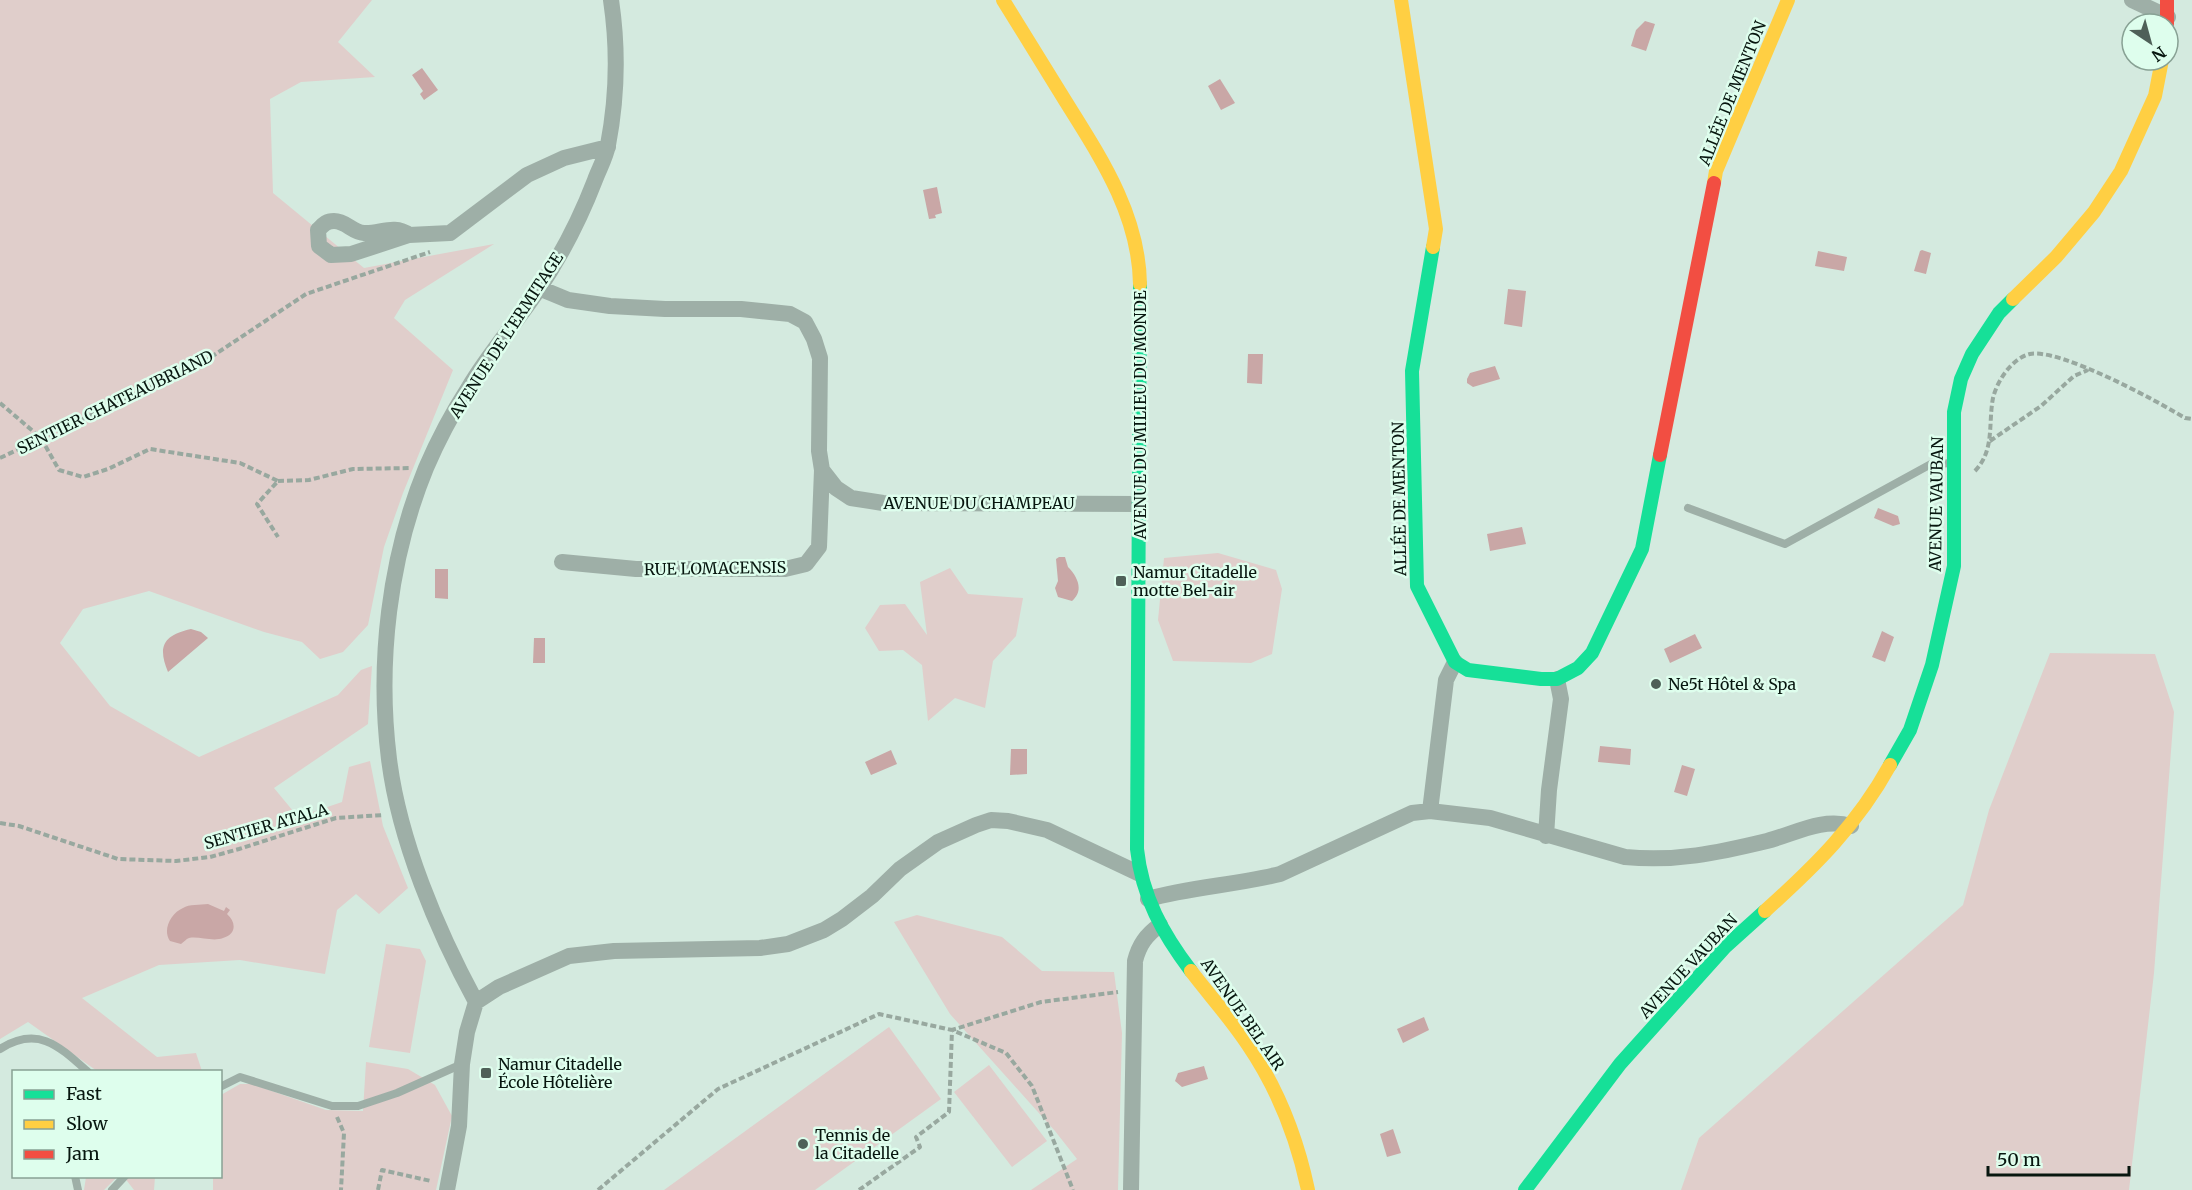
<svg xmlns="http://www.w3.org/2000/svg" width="2192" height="1190" viewBox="0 0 2192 1190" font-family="Merriweather,serif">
  <rect width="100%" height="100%" fill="#d4eadf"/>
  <!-- green -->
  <path fill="#e0cecb" d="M 0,0 L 372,0 L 338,42 L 375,77 L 301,82 L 270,99 L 273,193 L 364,268 L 494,244 L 405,300 L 394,318 L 453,370 L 403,493 L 384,547 L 368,625 L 343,652 L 320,659 L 302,642 L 264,632 L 149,591 L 83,609 L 60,643 L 110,706 L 199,757 L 338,695 L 361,670 L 372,666 L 368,724 L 274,788 L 298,817 L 342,802 L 349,767 L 370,761 L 383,826 L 408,888 L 379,914 L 356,894 L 337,910 L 325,974 L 240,960 L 159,965 L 82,998 L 157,1057 L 196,1053 L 202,1071 L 97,1071 L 28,1022 L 0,1039 Z
    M 1218,553 L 1276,570 L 1282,589 L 1272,654 L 1251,663 L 1173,661 L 1158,620 L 1164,558 Z
    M 950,568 L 968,594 L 1023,598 L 1016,636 L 993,661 L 985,708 L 955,698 L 928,721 L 922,665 L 903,650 L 879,651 L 865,628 L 880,605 L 905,604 L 927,635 L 920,582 Z
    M 2050,653 L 2155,654 L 2174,712 L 2154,973 L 2129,1190 L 1681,1190 L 1699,1138 L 1963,905 L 1989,810 Z
    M 917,915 L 1002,937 L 1042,971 L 1114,972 L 1122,1033 L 1118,1190 L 1031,1190 L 1077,1159 L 1055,1131 L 950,1014 L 894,922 Z
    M 386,944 L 420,949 L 426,961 L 410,1053 L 369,1047 Z
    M 889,1027 L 941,1099 L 815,1190 L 664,1190 Z
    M 366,1062 L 408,1069 L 435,1085 L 452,1116 L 436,1190 L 213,1190 L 213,1177 L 220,1176 L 221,1095 L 240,1084 L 252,1084 L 326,1110 L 363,1111 Z
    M 989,1065 L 1047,1141 L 1012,1167 L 954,1092 Z
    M 86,1177 L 86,1176 L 117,1177 L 104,1190 L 84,1190 Z
    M 124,1177 L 155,1177 L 154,1190 L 134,1190 Z"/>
  <!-- water -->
  <path fill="#c9a7a6" d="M 1645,21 L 1655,24 L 1646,51 L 1631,46 L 1636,30 Z
    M 422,68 L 438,90 L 424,100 L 420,94 L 423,91 L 412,75 Z
    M 1220,79 L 1235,103 L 1221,110 L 1208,86 Z
    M 937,187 L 942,213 L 935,215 L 936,218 L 929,219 L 923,190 Z
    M 1922,250 L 1931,253 L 1926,274 L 1914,271 L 1920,251 Z
    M 1818,251 L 1847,257 L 1844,271 L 1815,266 Z
    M 1508,289 L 1526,291 L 1522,327 L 1504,324 Z
    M 1248,354 L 1263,354 L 1262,384 L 1247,383 Z
    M 1495,366 L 1500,379 L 1473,387 L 1467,383 L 1467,379 L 1470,373 Z
    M 1878,508 L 1898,516 L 1900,524 L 1893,526 L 1874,518 Z
    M 1522,527 L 1526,544 L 1490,551 L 1487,534 Z
    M 1059,557 L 1065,557 L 1068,567 C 1078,577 1084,591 1072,601 L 1058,597 L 1055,588 L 1058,581 L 1056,559 Z
    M 435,569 L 448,569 L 448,599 L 435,598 Z
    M 191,629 L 201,632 L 208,638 L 168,672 C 157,646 164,635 191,629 Z
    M 1882,631 L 1894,637 L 1885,662 L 1872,657 Z
    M 1695,634 L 1702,648 L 1670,663 L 1664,649 Z
    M 534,638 L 545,638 L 545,663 L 533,663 Z
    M 1600,746 L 1631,749 L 1630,765 L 1598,762 Z
    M 1011,749 L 1027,749 L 1027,774 L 1010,775 Z
    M 891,750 L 897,764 L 871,775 L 865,762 Z
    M 1682,765 L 1695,769 L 1687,796 L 1674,792 Z
    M 208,904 L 224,911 L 226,907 L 230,910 L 227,914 C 236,922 237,934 223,938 C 213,942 199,936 189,938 C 186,939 184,942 181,944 L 170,941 C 162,930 171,913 183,908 C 189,904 200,905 208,904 Z
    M 1424,1017 L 1429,1030 L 1403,1043 L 1397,1029 Z
    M 1204,1066 L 1208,1079 L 1182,1087 L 1175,1081 L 1178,1073 Z
    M 1393,1129 L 1401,1153 L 1387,1157 L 1380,1134 Z"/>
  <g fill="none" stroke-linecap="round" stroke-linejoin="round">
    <!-- path -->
    <path stroke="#98a89f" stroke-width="4" stroke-dasharray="6 3" stroke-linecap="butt" d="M 0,403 L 41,438 L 59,470 L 83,477 L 108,469 L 150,449 L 240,463 L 278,481 L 257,504 L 278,537
      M 1990,441 L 2041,406 L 2074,376 L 2088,370
      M 0,458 L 202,363 L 306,294 L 430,252
      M 1975,471 C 1995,450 1988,424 1993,398 C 1997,381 2012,358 2030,354 C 2060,348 2157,401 2185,418 L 2192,419
      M 278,481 L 309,480 L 353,469 L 410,468
      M 0,823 L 19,826 L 118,859 L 176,861 L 210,857 L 239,849 L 336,818 L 384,815
      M 337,1117 L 344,1133 L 341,1190
      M 378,1190 L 382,1170 L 431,1181
      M 598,1190 L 718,1089 L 879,1014 L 952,1030 L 1006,1053 L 1032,1086 L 1073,1190
      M 859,1190 L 920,1147 L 916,1137 L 949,1112 L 952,1030 L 1041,1002 L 1118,992"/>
    <!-- lane -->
    <path stroke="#9eafa7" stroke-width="8" d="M 1688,508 L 1785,544 L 1931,464 L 1954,463
      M 0,1049 C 38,1025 59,1046 88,1072
      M 220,1087 L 240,1077 L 332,1106 L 358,1106 L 397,1093 L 462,1064
      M 75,1176 L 78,1190
      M 112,1190 L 125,1176"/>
    <!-- street -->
    <path stroke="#9eafa7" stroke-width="16" d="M 2132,0 L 2168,17
      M 409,235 C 394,224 380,234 364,233 C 352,232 346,221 334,221 C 326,221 323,225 318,230 L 319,246 L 331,255 L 351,254 L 409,235 L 450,233 L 527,175 L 564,158 L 608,147
      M 539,288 L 568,300 L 610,306 L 665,309 L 741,309 L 790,314 L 805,322 L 814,339 L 820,358 L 819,451 L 822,470 L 836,488 L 851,498 L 883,503 L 1139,504
      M 562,562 L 636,569 L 785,569 L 806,564 L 819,547 L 822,470
      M 1430,811 L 1446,680 L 1455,662
      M 1546,836 L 1549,790 L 1561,699 L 1557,679
      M 1148,899 C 1191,887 1236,885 1280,874 L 1412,813 L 1430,811 L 1490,818 L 1625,857 C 1676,862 1717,853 1767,841 C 1794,834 1823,817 1851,826
      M 476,1002 L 499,987 L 569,956 L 614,951 L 760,948 L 788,944 L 824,930 L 842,919 L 872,896 L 900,869 L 938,842 L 976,825 L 991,820 L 1008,821 L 1047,830 L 1140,874
      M 447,1190 L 459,1126 L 462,1064 L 467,1032 L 476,1002 C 437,930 399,840 389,759 C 377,663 389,558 426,468 C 438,440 453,412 469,387 C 489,353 516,323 538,290 C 561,256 580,219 595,180 C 599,169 606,157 608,145 C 617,98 618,47 611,0
      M 1131,1190 L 1135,961 C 1139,945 1146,935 1160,925"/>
    <!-- fast -->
    <path stroke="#16e098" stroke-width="14" d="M 1433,247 L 1412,371 L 1417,586 L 1455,662 L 1468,670 L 1541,679 L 1557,679 L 1578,668 L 1592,653 L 1642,549 L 1660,455
      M 1140,284 L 1137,849 C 1142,897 1163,934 1191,971
      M 1890,765 L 1910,730 L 1932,665 L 1954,566 L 1954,412 L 1961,379 L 1972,354 L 1999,313 L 2013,299
      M 1525,1190 L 1620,1064 L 1725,947 L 1765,911"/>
    <!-- slow -->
    <path stroke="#ffcf43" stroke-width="14" d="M 1003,0 C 1024,34 1045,68 1066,102 C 1101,158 1139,215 1140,284
      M 1401,0 L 1436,229 L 1433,247
      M 1714,183 L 1716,171 L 1788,0
      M 2013,299 L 2056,257 L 2094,212 L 2121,171 L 2155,96 L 2162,60
      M 1765,911 C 1815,866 1857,825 1890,765
      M 1191,971 C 1210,996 1231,1019 1248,1045 C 1278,1089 1297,1138 1308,1190"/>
    <!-- jam -->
    <path stroke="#f24e42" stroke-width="14" d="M 2167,0 L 2167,24
      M 1660,455 L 1714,183"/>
  </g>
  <!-- markers -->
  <g fill="#4f6058" stroke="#defeed" stroke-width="2">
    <rect x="1115" y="575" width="12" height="12" rx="3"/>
    <circle cx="1656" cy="684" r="6"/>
    <rect x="480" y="1067" width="12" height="12" rx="3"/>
    <circle cx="803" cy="1144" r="6"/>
  </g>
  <g text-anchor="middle" stroke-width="5" stroke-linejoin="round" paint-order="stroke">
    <!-- street labels -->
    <g font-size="16" fill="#07160f" stroke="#defeed">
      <text transform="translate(1732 93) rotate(-68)" y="6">ALLÉE DE MENTON</text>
      <text transform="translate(506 335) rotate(-57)" y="6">AVENUE DE L'ERMITAGE</text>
      <text transform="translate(115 402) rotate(-26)" y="6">SENTIER CHATEAUBRIAND</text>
      <text transform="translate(1140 415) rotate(-90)" y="6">AVENUE DU MILIEU DU MONDE</text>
      <text transform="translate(1399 499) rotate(-91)" y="6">ALLÉE DE MENTON</text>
      <text x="979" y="509">AVENUE DU CHAMPEAU</text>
      <text transform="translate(1936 504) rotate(-89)" y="6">AVENUE VAUBAN</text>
      <text transform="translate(715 568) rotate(-1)" y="6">RUE LOMACENSIS</text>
      <text transform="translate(266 826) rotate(-16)" y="6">SENTIER ATALA</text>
      <text transform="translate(1688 966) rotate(-47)" y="6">AVENUE VAUBAN</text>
      <text transform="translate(1243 1014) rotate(55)" y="6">AVENUE BEL AIR</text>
    </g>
    <!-- poi labels -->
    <g font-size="16" fill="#07160f" stroke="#defeed" text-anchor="start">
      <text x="1133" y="578">Namur Citadelle<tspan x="1133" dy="18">motte Bel-air</tspan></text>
      <text x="1668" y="690">Ne5t Hôtel &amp; Spa</text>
      <text x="498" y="1070">Namur Citadelle<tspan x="498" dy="18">École Hôtelière</tspan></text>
      <text x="815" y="1141">Tennis de<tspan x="815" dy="18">la Citadelle</tspan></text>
    </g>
  </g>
  <!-- legend -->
  <rect x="12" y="1070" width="210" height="108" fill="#defeed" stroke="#88a194" stroke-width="1.5"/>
  <rect x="24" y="1090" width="30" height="9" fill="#16e098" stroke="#88a194" stroke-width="1.5"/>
  <text x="66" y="1100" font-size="18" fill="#07160f">Fast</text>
  <rect x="24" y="1120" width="30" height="9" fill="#ffcf43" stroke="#88a194" stroke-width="1.5"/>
  <text x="66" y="1130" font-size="18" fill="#07160f">Slow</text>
  <rect x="24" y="1150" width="30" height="9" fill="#f24e42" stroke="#88a194" stroke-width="1.5"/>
  <text x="66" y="1160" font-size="18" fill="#07160f">Jam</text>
  <!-- north arrow -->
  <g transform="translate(2150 42) rotate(144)"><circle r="28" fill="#defeed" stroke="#88a194" stroke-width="1.5"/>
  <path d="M0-4.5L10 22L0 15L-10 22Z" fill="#4f6058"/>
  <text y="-9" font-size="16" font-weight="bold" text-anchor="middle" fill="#07160f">N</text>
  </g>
  <!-- scale -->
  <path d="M1988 1166v9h141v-9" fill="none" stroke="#07160f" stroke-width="3"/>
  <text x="1997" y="1166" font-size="18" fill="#07160f" stroke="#defeed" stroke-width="4.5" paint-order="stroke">50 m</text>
</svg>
